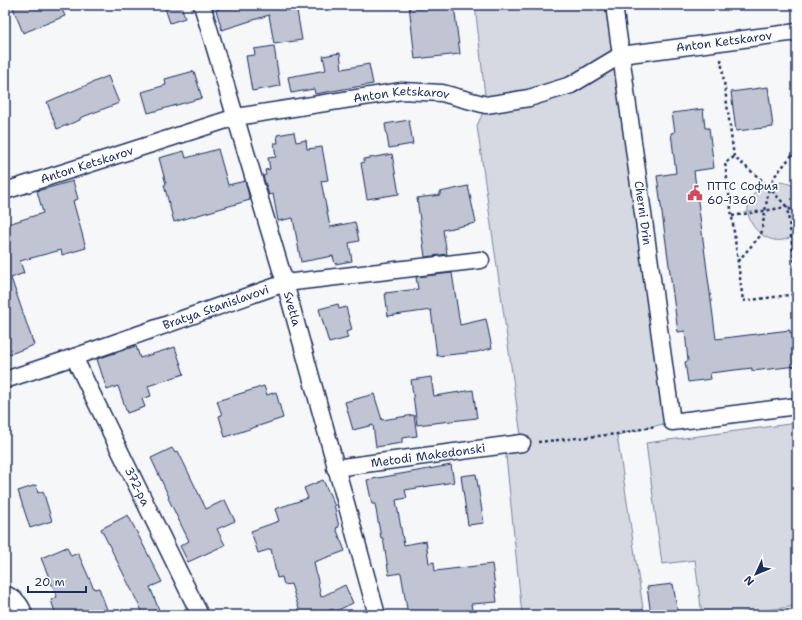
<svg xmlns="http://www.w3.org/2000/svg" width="802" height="620" viewBox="0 0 802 620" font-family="'Shantell Sans',sans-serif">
  <rect width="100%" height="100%" fill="#f6f7f9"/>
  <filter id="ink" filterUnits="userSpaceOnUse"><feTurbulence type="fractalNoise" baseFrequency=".025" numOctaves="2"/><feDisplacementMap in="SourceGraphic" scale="8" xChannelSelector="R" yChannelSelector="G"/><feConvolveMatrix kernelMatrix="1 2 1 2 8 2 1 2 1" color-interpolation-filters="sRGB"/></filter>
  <g filter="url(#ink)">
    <!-- green -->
    <path fill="#d6d9e2" stroke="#7884a0" d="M 475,5 L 614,5 L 672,422 L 617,435 L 644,615 L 522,615 L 505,446 L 522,443 L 477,126 L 486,105 Z
      M 771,182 C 781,182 790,182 797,189 L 797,232 C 769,262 718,204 771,182 Z
      M 797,423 L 797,606 L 730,615 L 702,615 L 695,560 L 662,564 L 646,443 Z"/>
    <!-- building -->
    <path fill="#c0c4d3" stroke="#1b2f5e" d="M 12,5 L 60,5 L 65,16 L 23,33 Z
      M 164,5 L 181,5 L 185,18 L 170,23 Z
      M 231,5 L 296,5 L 302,40 L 274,44 L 269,15 L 222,30 L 216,10 Z
      M 409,5 L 454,5 L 460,54 L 415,59 Z
      M 274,46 L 280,86 L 252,91 L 246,56 L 255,55 L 254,49 Z
      M 340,53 L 342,69 L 369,64 L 373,84 L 315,94 L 314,89 L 291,93 L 288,77 L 326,70 L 323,56 Z
      M 194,71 L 202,98 L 148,113 L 142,92 L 166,85 L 165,79 Z
      M 108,76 L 119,103 L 80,118 L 80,120 L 57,129 L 47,102 Z
      M 768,87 L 773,127 L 736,131 L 731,92 Z
      M 703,109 L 705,128 L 709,128 L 714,168 L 694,171 L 716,339 L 790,330 L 790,333 L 797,332 L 797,366 L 752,371 L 752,368 L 710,373 L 711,379 L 688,382 L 685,362 L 688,361 L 685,331 L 678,332 L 657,176 L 676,173 L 671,133 L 675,132 L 672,113 Z
      M 409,120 L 413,144 L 389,148 L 385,124 Z
      M 294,132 L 296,142 L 306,140 L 307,149 L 322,147 L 328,180 L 321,181 L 330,227 L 355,222 L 359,241 L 349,243 L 352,261 L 335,264 L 333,256 L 301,262 L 293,218 L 278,221 L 273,194 L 269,195 L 263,176 L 266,175 L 265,170 L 270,169 L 268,158 L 276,157 L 274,143 L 278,143 L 277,135 Z
      M 218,149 L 228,185 L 245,181 L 250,200 L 174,222 L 164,185 L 166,184 L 159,158 L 184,151 L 186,158 Z
      M 392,154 L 399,194 L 367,199 L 361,163 L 364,162 L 364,159 Z
      M 73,181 L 78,199 L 73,201 L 86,248 L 62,255 L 61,250 L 20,261 L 24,273 L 11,278 L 34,345 L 5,356 L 5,225 L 43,213 L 37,191 Z
      M 468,186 L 476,223 L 443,230 L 447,254 L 425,257 L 417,198 L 440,195 L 440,192 Z
      M 452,273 L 460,325 L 486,319 L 492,348 L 477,352 L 437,356 L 431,310 L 388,316 L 385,293 L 418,289 L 416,277 Z
      M 338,304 L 339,309 L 346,307 L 352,330 L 346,332 L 348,338 L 329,343 L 319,309 Z
      M 136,346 L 140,358 L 175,347 L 184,374 L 148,386 L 151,396 L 142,399 L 145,407 L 127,413 L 118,386 L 107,390 L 97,359 Z
      M 431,377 L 434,396 L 473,390 L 477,418 L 417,425 L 411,380 Z
      M 264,386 L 267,395 L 276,392 L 283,418 L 225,437 L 219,416 L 222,415 L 217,401 Z
      M 374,394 L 382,420 L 414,415 L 417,436 L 402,438 L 402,443 L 376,447 L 373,425 L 353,430 L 345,402 Z
      M 172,448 L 175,453 L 178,451 L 206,509 L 225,500 L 235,521 L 217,529 L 225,545 L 188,562 L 180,546 L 189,541 L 168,498 L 169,497 L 151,458 Z
      M 451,465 L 454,482 L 405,490 L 407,498 L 396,500 L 404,545 L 426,541 L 429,563 L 434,562 L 435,571 L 492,564 L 497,602 L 471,604 L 473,615 L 408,615 L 401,573 L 389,575 L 383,538 L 381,538 L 375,504 L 372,504 L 367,480 Z
      M 476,474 L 484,523 L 468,525 L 461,476 Z
      M 323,480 L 334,504 L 339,527 L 336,528 L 345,551 L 314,562 L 321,597 L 345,585 L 353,603 L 334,612 L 333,609 L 316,615 L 301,615 L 291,584 L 284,585 L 282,577 L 277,578 L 271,549 L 258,553 L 251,531 L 279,521 L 275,509 L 308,498 L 304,488 Z
      M 36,485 L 38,493 L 43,491 L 52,521 L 30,528 L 18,491 Z
      M 128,515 L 162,582 L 150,587 L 161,615 L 144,615 L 101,529 Z
      M 67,547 L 71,556 L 78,553 L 94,589 L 99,588 L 109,615 L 56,615 L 51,600 L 57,597 L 41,558 Z
      M 673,584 L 678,615 L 651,615 L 647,587 Z"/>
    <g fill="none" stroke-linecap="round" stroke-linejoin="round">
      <!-- street casing -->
      <g stroke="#1b2f5e" stroke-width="19">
        <g id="street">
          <path id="s1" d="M 202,5 L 285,283 L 377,615"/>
          <path id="s2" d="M 614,5 L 672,422 L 797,406"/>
          <path id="s3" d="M 5,191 L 236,117 L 402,91 L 442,93 L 486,105 L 529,98 L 571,85 L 621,55 L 797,32"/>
          <path id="s4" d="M 74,357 L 200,615"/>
          <path id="s5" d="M 5,380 L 74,357 L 285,283 L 481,260"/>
          <path id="s6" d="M 335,468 L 522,443"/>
          <path d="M 5,594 C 14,598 22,605 24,615"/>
        </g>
      </g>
      <!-- path -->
      <path stroke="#1b2f5e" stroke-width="2.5" stroke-dasharray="3 3" stroke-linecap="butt" d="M 721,59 L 734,157 L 763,181 L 787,207 L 797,214
        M 734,157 L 725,163 L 743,301 L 797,294
        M 732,216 L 787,207 L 797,280
        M 738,261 L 761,235 L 769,188 L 774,177 L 797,149
        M 538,442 L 617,434 L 656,426"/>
      <!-- street -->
      <use href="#street" stroke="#fff" stroke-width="16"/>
    </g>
  </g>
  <!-- icons -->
  <defs>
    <g id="civic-bare" transform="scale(1.2)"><path d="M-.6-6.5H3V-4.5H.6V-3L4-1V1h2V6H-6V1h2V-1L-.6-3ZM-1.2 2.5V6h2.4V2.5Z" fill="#d1495b" stroke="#fff" stroke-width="2.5" paint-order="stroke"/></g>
  </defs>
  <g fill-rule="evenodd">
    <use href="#civic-bare" x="695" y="193"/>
  </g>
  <g text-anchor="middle" stroke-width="3.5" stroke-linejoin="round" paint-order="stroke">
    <!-- street labels -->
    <g font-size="12" fill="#1b2f5e" stroke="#fff">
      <text dy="4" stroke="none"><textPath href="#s3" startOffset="746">Anton Ketskarov</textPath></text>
      <text dy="4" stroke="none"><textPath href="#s3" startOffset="410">Anton Ketskarov</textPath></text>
      <text dy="4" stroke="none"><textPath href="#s3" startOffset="86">Anton Ketskarov</textPath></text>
      <text dy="4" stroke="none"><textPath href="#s2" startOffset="210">Cherni Drin</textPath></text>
      <text dy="4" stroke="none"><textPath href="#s5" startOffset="223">Bratya Stanislavovi</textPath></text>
      <text dy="4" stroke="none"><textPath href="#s1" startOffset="317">Svetla</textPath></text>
      <text dy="4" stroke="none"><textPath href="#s6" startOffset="94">Metodi Makedonski</textPath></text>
      <text dy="4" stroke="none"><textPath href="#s4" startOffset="144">372-ра</textPath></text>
    </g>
    <!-- poi labels -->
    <g font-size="12" fill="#1b2f5e" stroke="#fff" text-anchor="start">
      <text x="707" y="190">ПТТС София<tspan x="707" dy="14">60-1360</tspan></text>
    </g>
  </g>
  <!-- margin -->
  <rect width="802" height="620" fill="none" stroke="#fff" stroke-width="20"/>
  <rect x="10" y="10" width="782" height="600" fill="none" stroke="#1b2f5e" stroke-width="1.5" filter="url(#ink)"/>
  <!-- north arrow -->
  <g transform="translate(756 574) rotate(226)" stroke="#ffffff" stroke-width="3" paint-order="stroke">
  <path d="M0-3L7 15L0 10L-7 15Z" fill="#1b2f5e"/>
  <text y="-6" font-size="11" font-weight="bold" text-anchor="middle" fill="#1b2f5e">N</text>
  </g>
  <!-- scale -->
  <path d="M28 586v6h58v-6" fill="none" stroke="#1b2f5e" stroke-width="2"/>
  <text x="34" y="586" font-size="12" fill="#1b2f5e" stroke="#ffffff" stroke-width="3" paint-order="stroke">20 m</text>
</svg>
